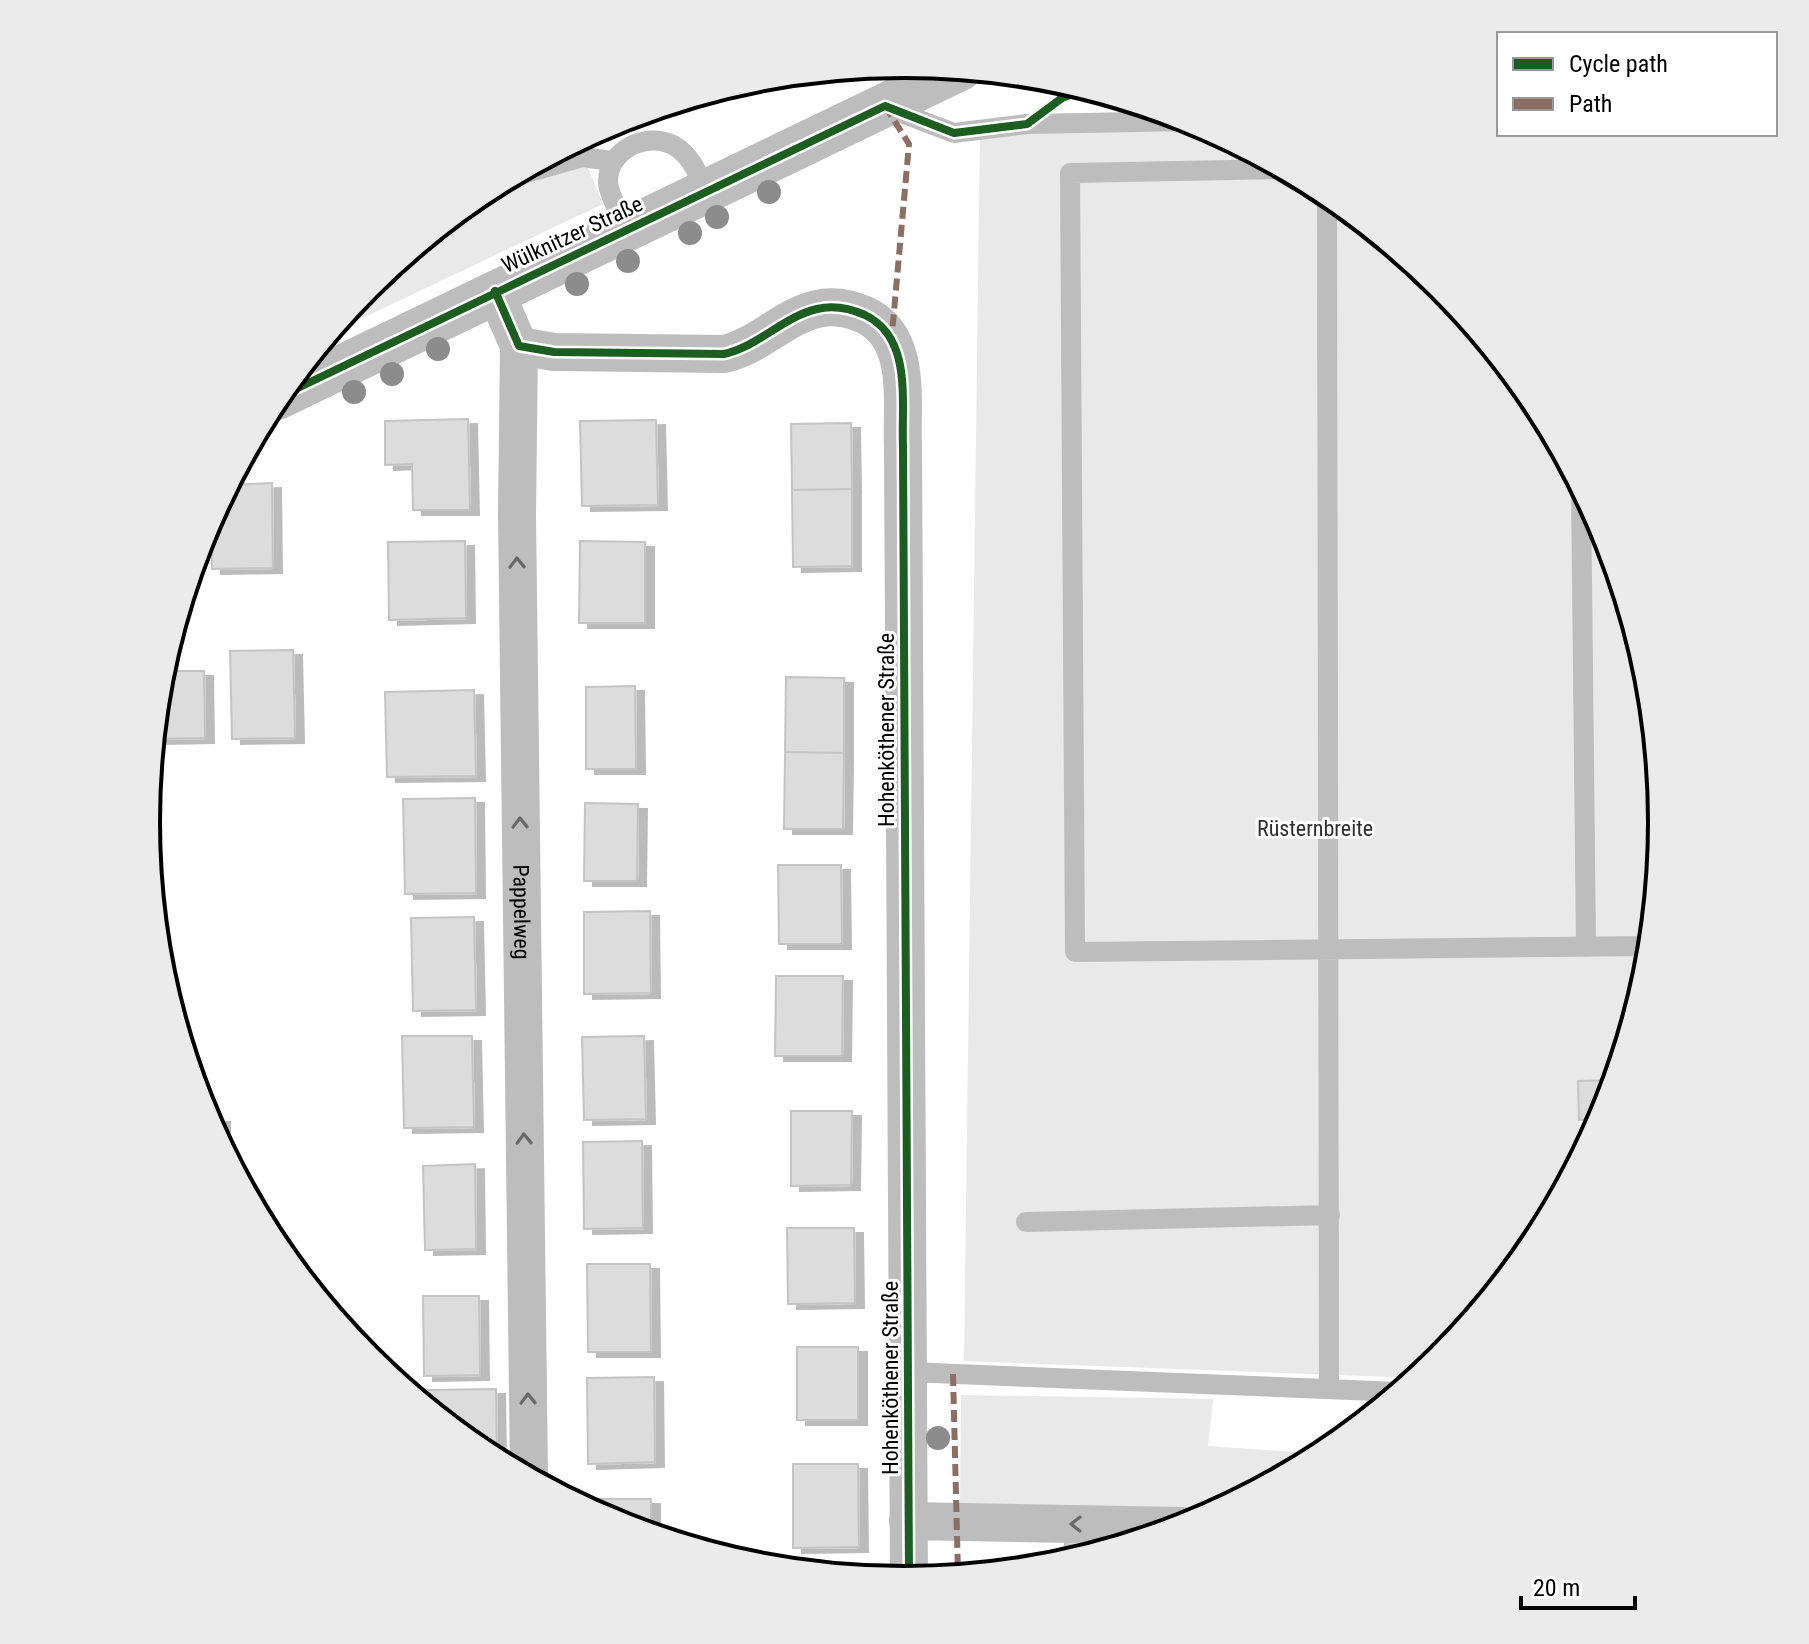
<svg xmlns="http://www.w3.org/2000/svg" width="1809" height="1644" viewBox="0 0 1809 1644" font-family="'Roboto Condensed',sans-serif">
  <defs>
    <filter id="shadow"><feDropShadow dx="9" dy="5" stdDeviation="0" flood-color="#0004"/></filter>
  </defs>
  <rect width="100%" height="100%" fill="#fff"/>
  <!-- green -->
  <path fill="#e9e9e9" d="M 1205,127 L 1326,192 L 1441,286 L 1535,401 L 1605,532 L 1648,675 L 1662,822 L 1648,970 L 1614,1080 L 1578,1081 C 1579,1108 1583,1142 1575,1167 C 1557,1226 1464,1339 1416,1378 L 964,1361 L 980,129 Z
    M 577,142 L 603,204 L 329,334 L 369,286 L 484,192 Z
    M 961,1395 L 1213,1399 L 1208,1446 L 1322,1454 L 1207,1516 L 960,1504 Z"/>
  <!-- building -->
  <path fill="#dcdcdc" stroke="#c4c4c4" stroke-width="2" filter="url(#shadow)" d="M 468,419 L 470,510 L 413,510 L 412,464 L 385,465 L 385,421 Z
    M 656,420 L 658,505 L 582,506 L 580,421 Z
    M 851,423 L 852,489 L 792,490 L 791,424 Z
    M 272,483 L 273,568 L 212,569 L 211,519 L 230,485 Z
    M 852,489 L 852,566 L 793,567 L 792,490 Z
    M 465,541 L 466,618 L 389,620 L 388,542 Z
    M 580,541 L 645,542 L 645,623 L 579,623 Z
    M 293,650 L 295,738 L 232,739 L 230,651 Z
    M 162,671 L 204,671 L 205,738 L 155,739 Z
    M 786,677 L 844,678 L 844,753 L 785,752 Z
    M 635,686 L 636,769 L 586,769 L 586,687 Z
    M 474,690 L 476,776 L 387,777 L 385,692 Z
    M 785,752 L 844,753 L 843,829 L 784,829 Z
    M 475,798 L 476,893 L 405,894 L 403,799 Z
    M 585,803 L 638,804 L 637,881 L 584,881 Z
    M 778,865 L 841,865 L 842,944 L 779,944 Z
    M 650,911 L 651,993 L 584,994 L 584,912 Z
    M 474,917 L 476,1010 L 413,1011 L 411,918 Z
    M 776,976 L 843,976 L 842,1056 L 775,1056 Z
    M 402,1036 L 472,1036 L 474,1127 L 404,1128 Z
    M 644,1036 L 646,1119 L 584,1120 L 582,1037 Z
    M 1614,1080 L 1601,1119 L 1579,1120 L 1578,1081 Z
    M 791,1111 L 852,1111 L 851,1185 L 791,1186 Z
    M 207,1117 L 221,1117 L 221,1144 Z
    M 642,1141 L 643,1228 L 584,1229 L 583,1142 Z
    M 475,1164 L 476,1249 L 425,1250 L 423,1166 Z
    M 787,1228 L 854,1228 L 855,1303 L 788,1304 Z
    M 587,1264 L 650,1264 L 651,1352 L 588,1352 Z
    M 423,1296 L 479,1296 L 480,1375 L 424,1376 Z
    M 797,1347 L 858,1347 L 858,1420 L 797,1420 Z
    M 654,1377 L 655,1462 L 588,1464 L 587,1378 Z
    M 496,1389 L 497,1460 L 427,1406 L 427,1390 Z
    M 793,1464 L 858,1464 L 859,1547 L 793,1548 Z
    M 586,1499 L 651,1499 L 651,1533 L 614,1522 L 586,1507 Z
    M 1065,1544 L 1115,1546 L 1064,1562 Z"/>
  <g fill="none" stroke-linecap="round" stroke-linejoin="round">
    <!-- service -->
    <path stroke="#bdbdbd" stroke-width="20" d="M 888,108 L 954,133 L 1027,124 L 1191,121
      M 1283,169 L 1070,173 L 1075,952 L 1650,946
      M 509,178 L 583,157 L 611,161
      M 1327,193 L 1329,1389
      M 627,228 C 621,215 608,195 608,181 C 608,151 645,131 673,145 C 691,155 698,173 705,191
      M 1581,487 L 1586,947
      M 1589,1142 L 1589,1141
      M 1026,1222 L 1330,1215
      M 908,1372 L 1399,1392"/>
    <!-- minor -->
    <g stroke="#bdbdbd" stroke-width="38">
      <path d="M 495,291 L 519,346 L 554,352 L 724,354 C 759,346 783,317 817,309 C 834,305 849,308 865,315 C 913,338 901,402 903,447 L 909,1580"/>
      <path id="s1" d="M 519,346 L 517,515 L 529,1477"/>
      <path d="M 908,1521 L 1182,1526"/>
    </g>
    <!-- tertiary -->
    <path stroke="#bdbdbd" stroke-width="44" d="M 277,398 L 960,69"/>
    <!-- quiet -->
    <path stroke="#8d6e63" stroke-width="6" stroke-dasharray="12 6" stroke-linecap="butt" d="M 885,106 L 909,144 L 892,334
      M 953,1374 L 958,1575"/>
    <!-- cycleway casing -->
    <g stroke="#fff" stroke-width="13">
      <path id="cycleway" d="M 495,291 L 519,346 L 554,352 L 724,354 C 759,346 783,317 817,309 C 834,305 849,308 865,315 C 913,338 901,402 903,447 L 909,1580
        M 277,398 L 885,106 L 954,133 L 1027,124 L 1062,98 L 1086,89"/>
    </g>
    <!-- cycleway -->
    <use href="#cycleway" stroke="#1b5e20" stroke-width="8"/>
  </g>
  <!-- trees -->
  <g fill="#8c8c8c">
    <circle cx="769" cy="192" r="12"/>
    <circle cx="717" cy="217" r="12"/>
    <circle cx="690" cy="233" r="12"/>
    <circle cx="628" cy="261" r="12"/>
    <circle cx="577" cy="284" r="12"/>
    <circle cx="438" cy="349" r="12"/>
    <circle cx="392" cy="374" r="12"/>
    <circle cx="354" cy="392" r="12"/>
    <circle cx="938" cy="1438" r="12"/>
  </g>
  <!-- one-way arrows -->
  <defs><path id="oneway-chevron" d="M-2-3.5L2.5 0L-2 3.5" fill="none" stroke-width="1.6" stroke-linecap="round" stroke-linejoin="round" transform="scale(2)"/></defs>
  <g stroke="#686868">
    <use href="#oneway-chevron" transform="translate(517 563) rotate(-91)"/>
    <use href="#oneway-chevron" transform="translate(520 823) rotate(-91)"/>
    <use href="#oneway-chevron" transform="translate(524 1139) rotate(-91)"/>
    <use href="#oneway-chevron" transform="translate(528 1399) rotate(-91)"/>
    <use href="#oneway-chevron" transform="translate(1076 1524) rotate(-179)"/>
  </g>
  <g text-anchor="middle" stroke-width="6" stroke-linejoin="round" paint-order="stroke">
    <!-- street labels -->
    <g font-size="22" fill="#000" stroke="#fff">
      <text transform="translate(572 234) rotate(-25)" y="8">Wülknitzer Straße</text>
      <text transform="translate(886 730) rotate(-90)" y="8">Hohenköthener Straße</text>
      <text dy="8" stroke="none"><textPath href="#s1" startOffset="566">Pappelweg</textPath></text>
      <text transform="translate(890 1378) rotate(-90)" y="8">Hohenköthener Straße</text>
    </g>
    <!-- park labels -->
    <g font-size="22" fill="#2e2e2e" stroke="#fff">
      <text x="1315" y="836">Rüsternbreite</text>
    </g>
  </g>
  <!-- crop -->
  <path d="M0 0H1809V1644H0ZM160 822a744 744 0 1 1 1488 0a744 744 0 1 1-1488 0Z" fill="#ebebeb" fill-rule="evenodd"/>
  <path fill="none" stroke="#000" stroke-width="4" d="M160 822a744 744 0 1 1 1488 0a744 744 0 1 1-1488 0Z"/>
  <!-- legend -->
  <rect x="1497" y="32" width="280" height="104" fill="#ffffff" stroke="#999999" stroke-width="2"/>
  <rect x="1513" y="58" width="40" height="12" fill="#1b5e20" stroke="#999999" stroke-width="2"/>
  <text x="1569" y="72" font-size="24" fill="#000000">Cycle path</text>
  <rect x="1513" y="98" width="40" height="12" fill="#8d6e63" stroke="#999999" stroke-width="2"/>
  <text x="1569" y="112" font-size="24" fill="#000000">Path</text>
  <!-- scale -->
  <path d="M1521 1596v12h114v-12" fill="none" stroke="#000000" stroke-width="4"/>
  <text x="1533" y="1596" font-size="24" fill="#000000" stroke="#ffffff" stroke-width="6" paint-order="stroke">20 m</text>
</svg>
